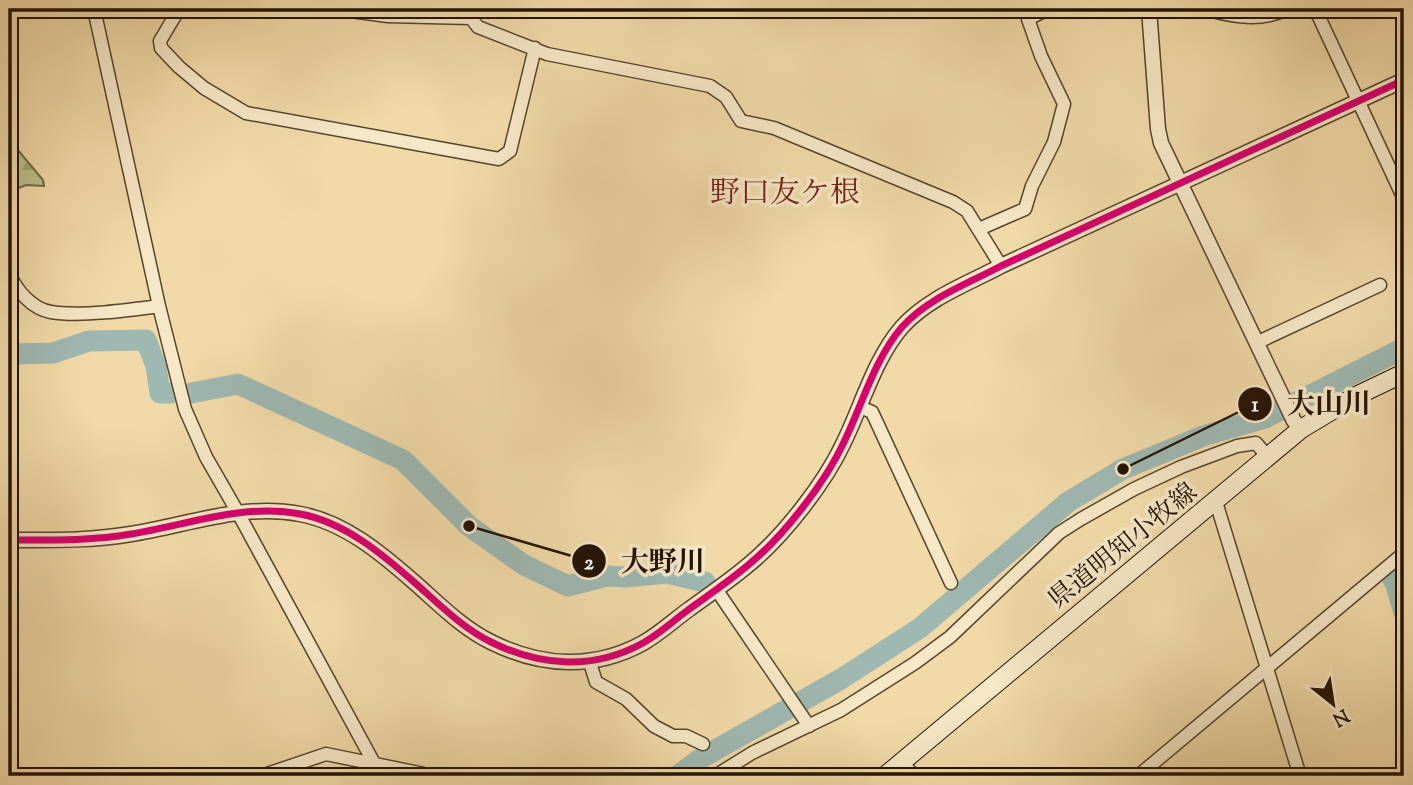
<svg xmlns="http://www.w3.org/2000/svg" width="1413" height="785" viewBox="0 0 1413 785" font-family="'Sorts Mill Goudy','Noto Serif JP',serif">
  <defs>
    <pattern id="forest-firs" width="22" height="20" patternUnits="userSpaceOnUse" patternTransform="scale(1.75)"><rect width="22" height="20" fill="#bbbf87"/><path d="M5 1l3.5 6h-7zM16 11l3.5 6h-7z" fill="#a0a373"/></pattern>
  </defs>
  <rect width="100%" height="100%" fill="#f1daa8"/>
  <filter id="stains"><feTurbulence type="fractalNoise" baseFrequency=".00286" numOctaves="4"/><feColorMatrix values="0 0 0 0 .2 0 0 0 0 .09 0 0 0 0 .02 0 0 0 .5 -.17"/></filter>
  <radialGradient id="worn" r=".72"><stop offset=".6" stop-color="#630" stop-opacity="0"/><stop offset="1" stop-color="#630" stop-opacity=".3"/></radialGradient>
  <!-- forest -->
  <path fill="url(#forest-firs)" stroke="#6f6845" stroke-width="2" d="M 9,147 L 18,150 L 43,180 L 44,186 L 26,185 L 13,190 L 14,214 L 9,214 Z"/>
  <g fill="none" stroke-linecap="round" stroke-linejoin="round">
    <!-- river -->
    <path stroke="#9eb8b2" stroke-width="21" d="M 9,354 L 53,353 L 89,341 L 146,340 L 156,366 L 160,393 L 170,393
      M 191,393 L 238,384 L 403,460 L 469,526 L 524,565 L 568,586 L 607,576 L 626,577 L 667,573 L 705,582
      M 1404,562 L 1390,573 L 1396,585 L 1404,613
      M 677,776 L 703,757 L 841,679 L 920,628 L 1068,502 L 1123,469 L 1203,436 L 1265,418 L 1404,348"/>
    <!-- minor casing -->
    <g stroke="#56442c" stroke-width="15">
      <path id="minor" d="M 94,9 L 159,306 L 185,409 L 206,457 L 237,511 L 381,776
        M 179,9 L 160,41 L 161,48 L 179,67 L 204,88 L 246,113 L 499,159 L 510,151 L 535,48
        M 336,9 L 388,16 L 471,18 L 480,9
        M 1206,9 C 1233,17 1261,22 1287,9
        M 1329,9 L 1318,15 L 1404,199
        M 471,18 L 478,27 L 547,54 L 710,86 L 726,97 L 741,121 L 774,128 L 953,202 L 967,211 L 1001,266
        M 979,229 L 1025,209 L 1032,186 L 1054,142 L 1064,104 L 1041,56 L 1028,19 L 1048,9
        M 9,273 C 16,290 32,309 51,312 C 79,317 130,310 159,306
        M 1256,343 L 1380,285
        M 860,407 L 872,412 L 951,583
        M 1216,502 L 1300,776
        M 716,589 L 809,726
        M 590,663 L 596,682 L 626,699 L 654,726 L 673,736 L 686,736 L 703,744
        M 902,762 L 914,776
        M 261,776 L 326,754 L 434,776
        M 715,776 L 752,753 L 841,710 L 915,663 L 950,637 L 1059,533 L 1081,519 L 1134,489 L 1181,467 L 1237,446 L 1256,443 L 1268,457
        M 1138,776 L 1404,553"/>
    </g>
    <!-- tertiary casing -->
    <g stroke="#56442c" stroke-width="17">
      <path id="tertiary" d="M 1149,9 L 1158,129 L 1161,143 L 1294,421 L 1301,429
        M 9,540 C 50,540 90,541 131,534 C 188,525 242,503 300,514 C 344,522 381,553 414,582 C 438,603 462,628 491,642 C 541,667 594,670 643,643 C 659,634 673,621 688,610 C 707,596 728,582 747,566 C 783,537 825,483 844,442 C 862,405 875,358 902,327 C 928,298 967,284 1001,266 L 1404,80"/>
    </g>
    <!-- secondary casing -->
    <g stroke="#231203" stroke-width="20">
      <path id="secondary" d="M 885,776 L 1301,429 L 1356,396 L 1404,373"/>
    </g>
    <!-- minor -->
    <use href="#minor" stroke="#f6e7c6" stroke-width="12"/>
    <!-- tertiary -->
    <use href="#tertiary" stroke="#f6e7c6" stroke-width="14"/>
    <!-- secondary -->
    <use href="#secondary" stroke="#f6e7c6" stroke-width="18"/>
    <!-- cycleway casing -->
    <g stroke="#f6e7c6" stroke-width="11">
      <path id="cycleway" d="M 9,540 C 50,540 90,541 131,534 C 188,525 242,503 300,514 C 344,522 381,553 414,582 C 438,603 462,628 491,642 C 541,667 594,670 643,643 C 659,634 673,621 688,610 C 707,596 728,582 747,566 C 783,537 825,483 844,442 C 862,405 875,358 902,327 C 928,298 967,284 1001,266 L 1404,80"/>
    </g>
    <!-- cycleway -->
    <use href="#cycleway" stroke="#d6006c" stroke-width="7"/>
  </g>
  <g text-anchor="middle" stroke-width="7" stroke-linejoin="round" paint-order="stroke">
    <!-- street labels -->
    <g font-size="26" fill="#231203" stroke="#f6e7c6">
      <text transform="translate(1122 545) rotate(-39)" y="9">県道明知小牧線</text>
    </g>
    <!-- quarter labels -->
    <g font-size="30" fill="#7a1f14" stroke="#f6e7c6">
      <text x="785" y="202">野口友ケ根</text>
    </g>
  </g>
  <!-- callouts -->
  <path fill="none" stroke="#231203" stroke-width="2.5" d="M1123 469L1255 404M469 526L589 561"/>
  <g fill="#231203" stroke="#f6e7c6" stroke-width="2.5">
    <circle cx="1123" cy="469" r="7"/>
    <circle cx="469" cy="526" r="7"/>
    <circle cx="1255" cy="404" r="18"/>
    <circle cx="589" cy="561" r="18"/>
  </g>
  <g font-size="21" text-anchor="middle" font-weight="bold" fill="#fff">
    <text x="1255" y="411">1</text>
    <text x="589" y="569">2</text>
  </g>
  <g font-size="28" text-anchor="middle" font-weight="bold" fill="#231203" stroke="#f6e7c6" stroke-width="7" stroke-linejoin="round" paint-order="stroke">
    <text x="1329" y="413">大山川</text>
    <text x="663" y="571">大野川</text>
  </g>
  <!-- margin -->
  <rect width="1413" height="785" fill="none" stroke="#f1daa8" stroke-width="35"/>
  <rect x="10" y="10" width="1392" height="764" fill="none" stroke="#231203" stroke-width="3.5"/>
  <rect x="18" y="18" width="1378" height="750" fill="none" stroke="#231203" stroke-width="2"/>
  <!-- north arrow -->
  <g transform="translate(1333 704) rotate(150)" stroke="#f6e7c6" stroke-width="5" paint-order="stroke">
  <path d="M0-5L12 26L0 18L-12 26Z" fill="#231203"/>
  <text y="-10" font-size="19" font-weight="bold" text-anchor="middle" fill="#231203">N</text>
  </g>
  <rect width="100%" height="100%" filter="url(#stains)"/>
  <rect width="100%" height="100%" fill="url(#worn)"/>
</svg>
